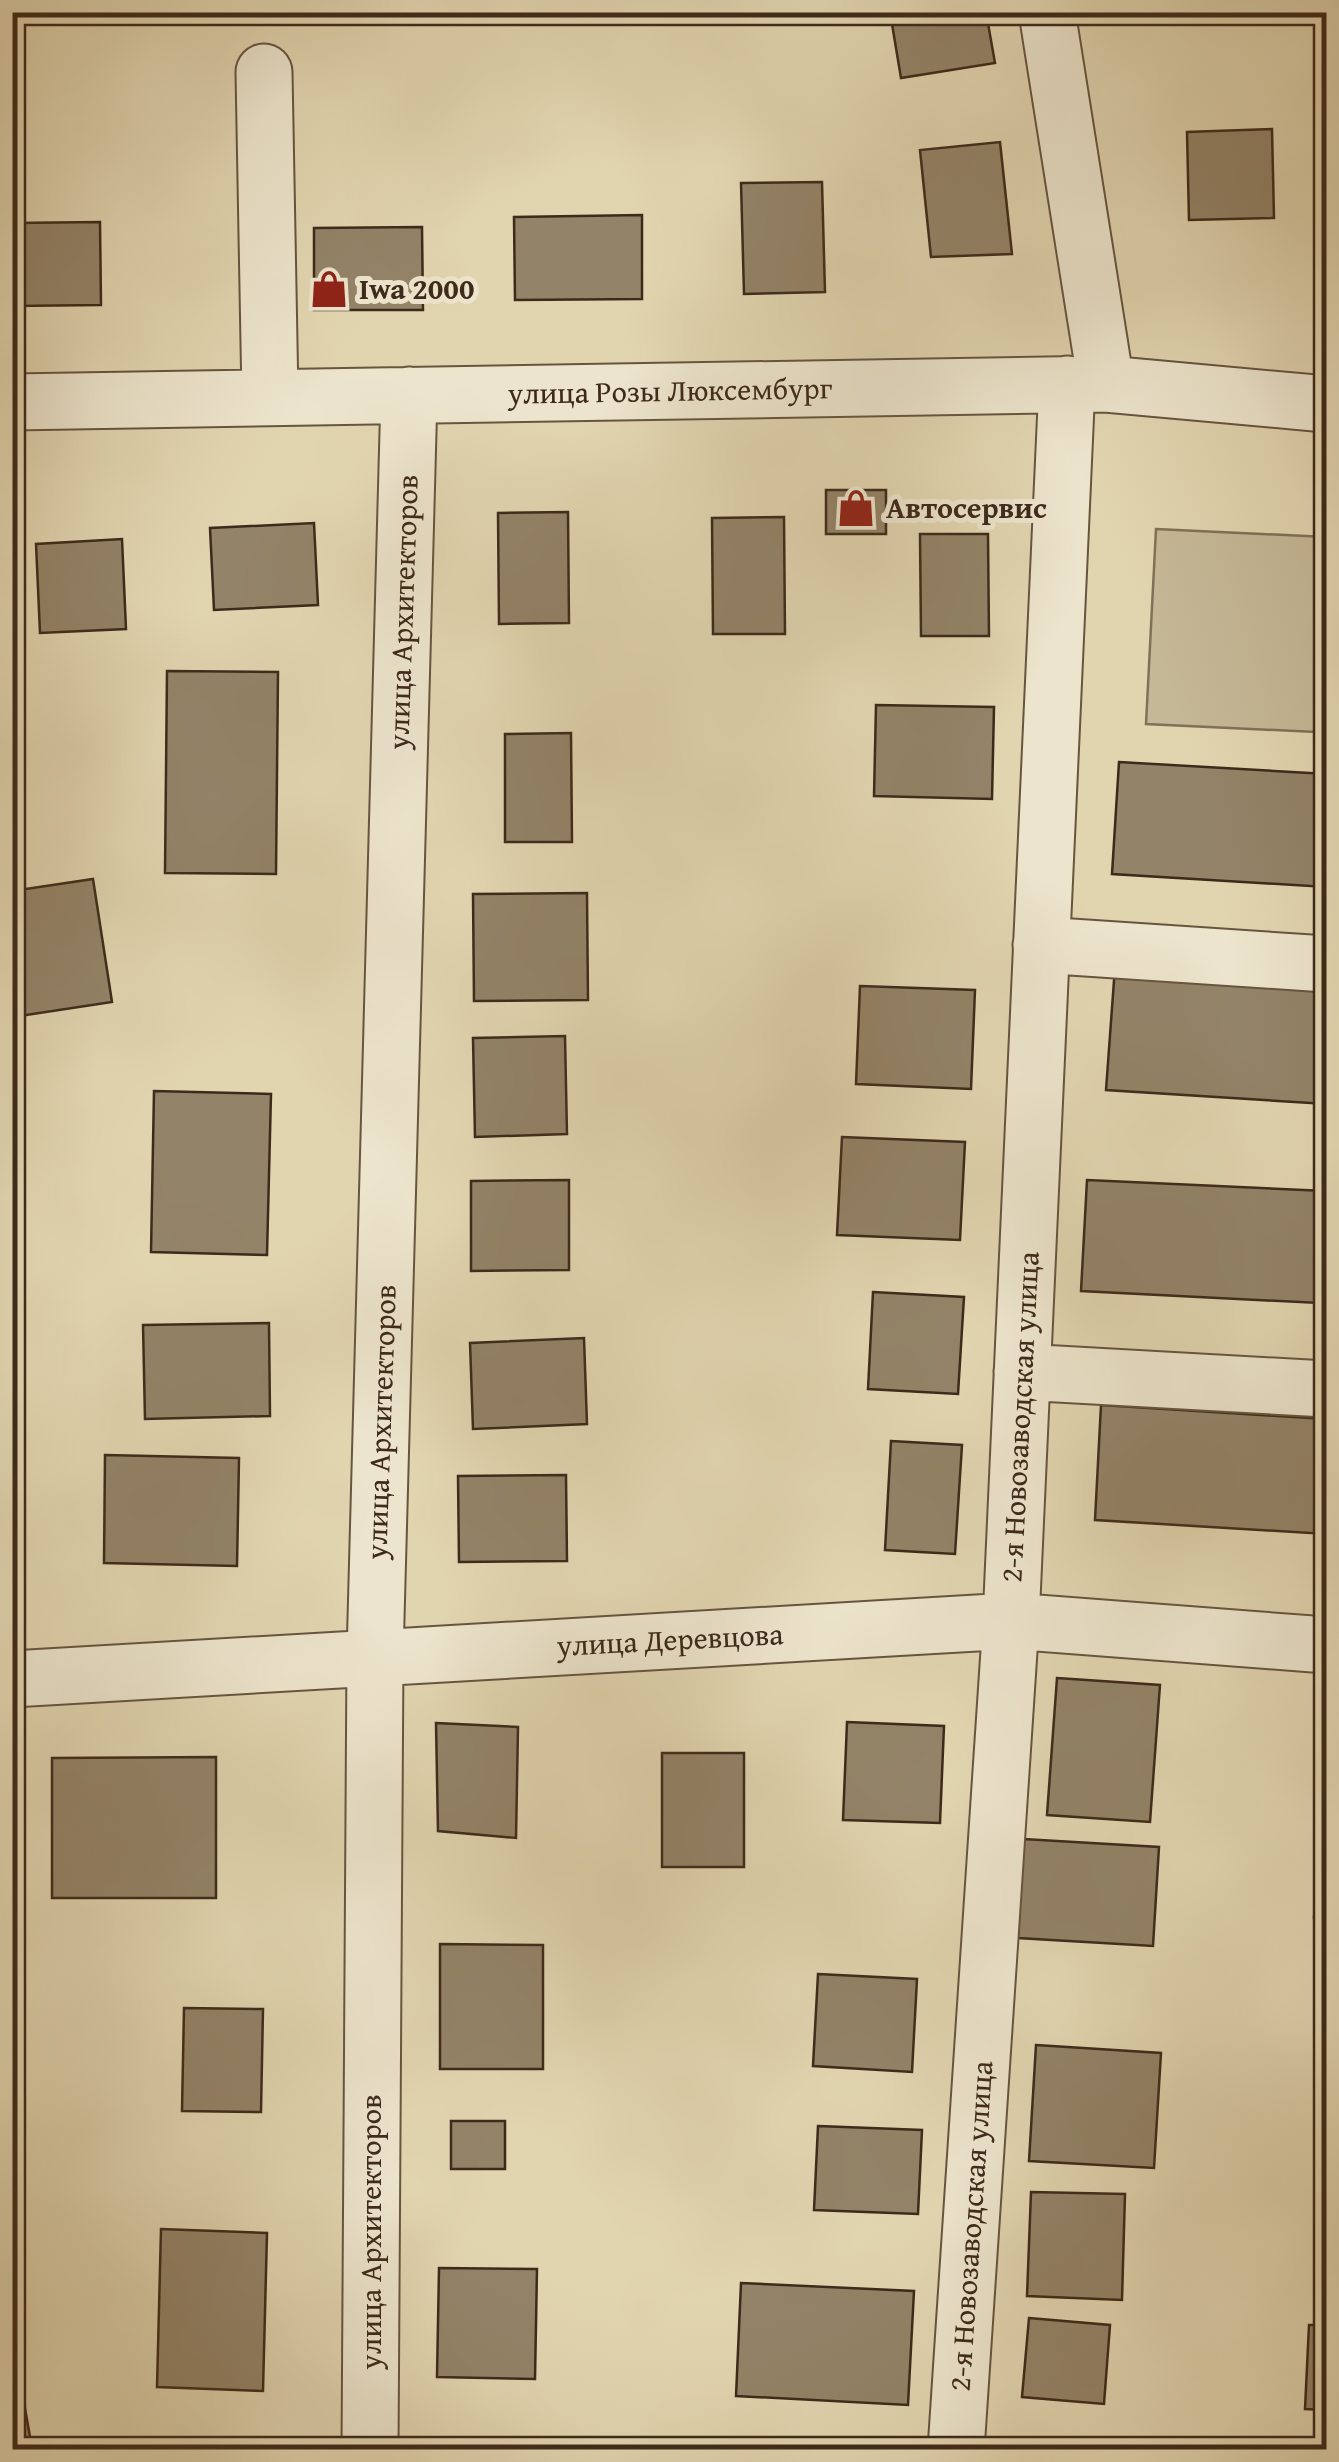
<svg xmlns="http://www.w3.org/2000/svg" width="1339" height="2462" viewBox="0 0 1339 2462" font-family="'Gentium Book Plus',serif">
  <rect width="100%" height="100%" fill="#e1d5b0"/>
  <filter id="stains"><feTurbulence type="fractalNoise" baseFrequency=".002" numOctaves="4"/><feColorMatrix values="0 0 0 0 .2 0 0 0 0 .09 0 0 0 0 .02 0 0 0 .5 -.17"/></filter>
  <radialGradient id="worn" r=".72"><stop offset=".6" stop-color="#630" stop-opacity="0"/><stop offset="1" stop-color="#630" stop-opacity=".3"/></radialGradient>
  <!-- green -->
  <path fill="#c5b897" stroke="#827159" stroke-width="2.5" d="M 1156,529 L 1326,537 L 1316,732 L 1146,724 Z"/>
  <!-- building -->
  <path fill="#938368" stroke="#3e2a1b" stroke-width="2.5" d="M 890,12 L 986,12 L 995,63 L 901,78 Z
    M 1272,129 L 1274,218 L 1189,220 L 1187,132 Z
    M 1000,142 L 1012,254 L 931,257 L 920,150 Z
    M 822,182 L 825,292 L 744,294 L 741,183 Z
    M 642,215 L 642,299 L 515,300 L 514,217 Z
    M 100,222 L 101,305 L 12,306 L 12,223 Z
    M 422,227 L 423,310 L 314,310 L 314,228 Z
    M 826,490 L 886,490 L 886,534 L 826,534 Z
    M 568,512 L 569,623 L 499,624 L 498,513 Z
    M 784,517 L 785,634 L 713,634 L 712,518 Z
    M 314,523 L 318,605 L 214,610 L 210,528 Z
    M 920,534 L 988,534 L 989,636 L 921,636 Z
    M 122,539 L 126,629 L 40,633 L 36,544 Z
    M 167,671 L 278,672 L 276,874 L 165,873 Z
    M 876,705 L 994,707 L 992,799 L 874,796 Z
    M 571,733 L 572,842 L 505,842 L 505,734 Z
    M 1119,762 L 1326,774 L 1326,887 L 1112,874 Z
    M 93,879 L 112,1002 L 13,1017 L 12,891 Z
    M 587,893 L 588,1000 L 474,1001 L 473,894 Z
    M 1115,967 L 1326,982 L 1326,1104 L 1106,1090 Z
    M 860,986 L 975,990 L 971,1089 L 856,1084 Z
    M 565,1036 L 567,1134 L 475,1137 L 473,1038 Z
    M 154,1091 L 271,1094 L 267,1255 L 151,1252 Z
    M 842,1137 L 965,1142 L 960,1240 L 837,1235 Z
    M 569,1180 L 569,1270 L 471,1271 L 471,1181 Z
    M 1087,1180 L 1325,1191 L 1319,1303 L 1081,1291 Z
    M 873,1292 L 964,1297 L 958,1394 L 868,1389 Z
    M 269,1323 L 270,1416 L 145,1419 L 143,1325 Z
    M 584,1338 L 587,1424 L 473,1429 L 470,1343 Z
    M 1101,1405 L 1326,1419 L 1326,1534 L 1095,1520 Z
    M 891,1441 L 962,1445 L 955,1554 L 885,1550 Z
    M 105,1455 L 239,1458 L 237,1566 L 104,1563 Z
    M 566,1475 L 567,1561 L 459,1562 L 458,1476 Z
    M 1057,1678 L 1160,1685 L 1150,1822 L 1047,1815 Z
    M 847,1722 L 944,1726 L 940,1823 L 843,1820 Z
    M 436,1723 L 518,1727 L 516,1838 L 438,1831 Z
    M 662,1753 L 744,1753 L 744,1867 L 662,1867 Z
    M 216,1757 L 216,1898 L 52,1898 L 52,1758 Z
    M 1318,1837 L 1326,1838 L 1326,1919 L 1314,1918 Z
    M 1023,1839 L 1159,1847 L 1153,1946 L 1018,1938 Z
    M 440,1944 L 543,1945 L 543,2069 L 440,2069 Z
    M 818,1974 L 917,1979 L 912,2072 L 813,2066 Z
    M 184,2008 L 263,2009 L 261,2112 L 182,2111 Z
    M 1036,2045 L 1161,2053 L 1154,2168 L 1029,2161 Z
    M 451,2121 L 505,2121 L 505,2169 L 451,2169 Z
    M 818,2126 L 922,2130 L 918,2214 L 814,2210 Z
    M 1031,2192 L 1125,2194 L 1122,2300 L 1027,2296 Z
    M 161,2229 L 267,2233 L 263,2391 L 157,2387 Z
    M 439,2268 L 537,2269 L 535,2379 L 437,2377 Z
    M 741,2283 L 914,2291 L 908,2405 L 736,2396 Z
    M 1029,2318 L 1110,2325 L 1104,2404 L 1022,2397 Z
    M 1309,2325 L 1326,2325 L 1326,2410 L 1305,2409 Z
    M 15,2351 L 32,2448 L 25,2450 L 12,2450 L 12,2352 Z"/>
  <g fill="none" stroke-linecap="round" stroke-linejoin="round">
    <!-- minor casing -->
    <g stroke="#675540" stroke-width="59">
      <path id="minor" d="M 1047,12 L 1106,384
        M 264,72 L 270,397
        M 12,402 L 1106,384 L 1326,404
        M 1041,945 L 1326,964
        M 1022,1372 L 1326,1389
        M 12,1679 L 1011,1621 L 1326,1645
        M 370,2450 L 375,1656 L 409,395
        M 956,2450 L 1011,1621 L 1067,384"/>
    </g>
    <!-- minor -->
    <use href="#minor" stroke="#ece4cc" stroke-width="55"/>
  </g>
  <!-- icons -->
  <defs>
    <g id="shop-bare" transform="scale(3)"><path d="M-5-2.5h2.3a2.7 3.5 0 0 1 5.4 0H5L5.5 6h-11ZM-1.5-2.5h3a1.5 2.3 0 0 0-3 0Z" fill="#8f2418" stroke="#ece4cc" stroke-width="2.5" paint-order="stroke"/></g>
  </defs>
  <g fill-rule="evenodd">
    <use href="#shop-bare" x="329" y="289"/>
    <use href="#shop-bare" x="856" y="508"/>
  </g>
  <g text-anchor="middle" stroke-width="10" stroke-linejoin="round" paint-order="stroke">
    <!-- poi labels -->
    <g font-size="30" font-weight="bold" fill="#3e2a1b" stroke="#ece4cc" text-anchor="start">
      <text x="359" y="299">Iwa 2000</text>
      <text x="886" y="518">Автосервис</text>
    </g>
    <!-- street labels -->
    <g font-size="30" fill="#3e2a1b" stroke="#ece4cc">
      <text transform="translate(670 391) rotate(-1)" y="10">улица Розы Люксембург</text>
      <text transform="translate(403 612) rotate(-88)" y="10">улица Архитекторов</text>
      <text transform="translate(1020 1417) rotate(-87)" y="10">2-я Новозаводская улица</text>
      <text transform="translate(381 1422) rotate(-88)" y="10">улица Архитекторов</text>
      <text transform="translate(670 1640) rotate(-3)" y="10">улица Деревцова</text>
      <text transform="translate(971 2226) rotate(-86)" y="10">2-я Новозаводская улица</text>
      <text transform="translate(371 2232) rotate(-90)" y="10">улица Архитекторов</text>
    </g>
  </g>
  <!-- margin -->
  <rect width="1339" height="2462" fill="none" stroke="#e1d5b0" stroke-width="50"/>
  <rect x="15" y="15" width="1309" height="2432" fill="none" stroke="#3e2a1b" stroke-width="5"/>
  <rect x="25" y="25" width="1289" height="2412" fill="none" stroke="#3e2a1b" stroke-width="2.5"/>
  <rect width="100%" height="100%" filter="url(#stains)"/>
  <rect width="100%" height="100%" fill="url(#worn)"/>
</svg>
